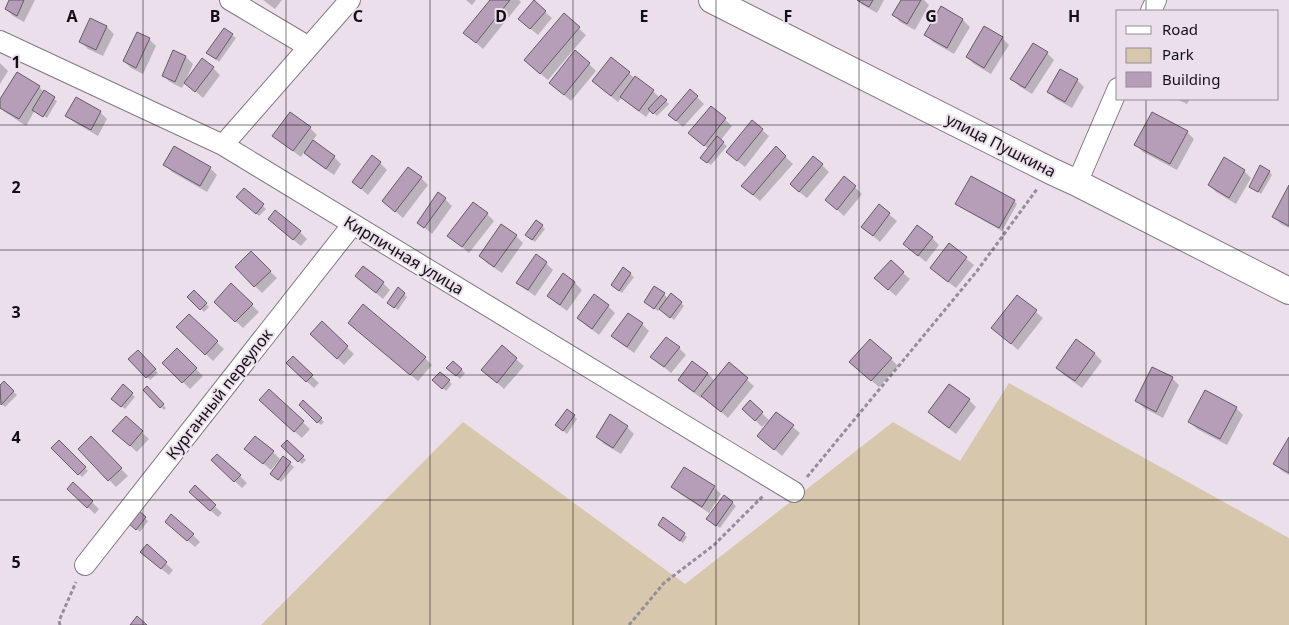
<svg xmlns="http://www.w3.org/2000/svg" width="1289" height="625" viewBox="0 0 1289 625" font-family="'Noto Sans',sans-serif">
  <rect width="100%" height="100%" fill="#ebdfec"/>
  <!-- green -->
  <path fill="#d7c8ad" d="M 1009,383 L 1289,538 L 1289,625 L 261,625 L 463,422 L 685,584 L 893,422 L 960,461 Z"/>
  <!-- shadow -->
  <path fill="#0003" d="M 11,0 L 35,0 L 24,22 L 13,16 L 6,9 Z
    M 263,0 L 282,0 L 275,9 Z
    M 466,0 L 476,0 L 472,5 Z
    M 492,0 L 519,0 L 521,2 L 483,49 L 465,33 Z
    M 857,0 L 884,0 L 877,13 L 861,4 Z
    M 902,0 L 924,0 L 929,5 L 915,30 L 900,22 L 894,15 Z
    M 941,8 L 963,20 L 970,27 L 954,54 L 933,42 L 926,35 Z
    M 545,12 L 552,18 L 538,35 L 527,26 Z
    M 564,15 L 586,35 L 548,80 L 532,67 Z
    M 91,20 L 107,27 L 114,34 L 103,56 L 88,49 L 81,42 Z
    M 224,30 L 236,38 L 219,62 L 211,56 Z
    M 137,33 L 149,39 L 156,46 L 143,74 L 131,68 L 124,61 Z
    M 1002,38 L 1009,45 L 991,74 L 974,64 L 967,57 Z
    M 173,52 L 186,57 L 193,64 L 186,80 L 187,81 L 213,68 L 220,75 L 203,98 L 185,82 L 182,88 L 170,82 L 163,75 Z
    M 1047,53 L 1054,60 L 1032,94 L 1019,86 L 1012,79 Z
    M 0,63 L 8,71 L 0,84 Z
    M 589,64 L 596,71 L 571,101 L 550,83 Z
    M 629,73 L 635,79 L 653,91 L 660,98 L 661,97 L 669,104 L 657,116 L 651,110 L 646,117 L 629,104 L 622,97 L 618,102 L 600,88 L 593,81 Z
    M 1077,80 L 1084,87 L 1072,108 L 1056,99 L 1049,92 Z
    M 39,87 L 44,92 L 57,101 L 47,118 L 35,110 L 26,126 L 5,112 L 0,108 L 0,101 Z
    M 697,97 L 704,104 L 683,127 L 670,115 Z
    M 1176,99 L 1190,99 L 1187,104 Z
    M 711,107 L 732,126 L 720,141 L 727,146 L 711,165 L 705,161 L 709,149 L 697,140 Z
    M 100,112 L 107,119 L 98,136 L 74,122 L 67,116 Z
    M 310,128 L 317,135 L 312,141 L 334,157 L 341,164 L 334,175 L 312,160 L 304,152 L 301,157 L 281,142 L 274,136 Z
    M 762,130 L 769,136 L 745,167 L 735,159 Z
    M 1187,132 L 1194,139 L 1177,170 L 1143,152 L 1136,145 Z
    M 776,148 L 793,164 L 760,201 L 750,193 Z
    M 380,163 L 387,170 L 368,195 L 353,182 Z
    M 165,165 L 210,168 L 217,175 L 207,192 L 172,172 Z
    M 822,165 L 829,172 L 807,198 L 798,191 Z
    M 1244,171 L 1251,178 L 1236,204 L 1216,192 L 1209,185 Z
    M 1269,172 L 1272,175 L 1261,194 L 1250,186 Z
    M 421,178 L 428,185 L 403,218 L 383,201 Z
    M 845,178 L 862,194 L 844,216 L 833,206 Z
    M 1289,187 L 1289,228 L 1281,224 L 1274,217 Z
    M 244,189 L 266,209 L 259,216 L 241,200 Z
    M 445,199 L 452,206 L 432,234 L 418,222 Z
    M 1014,201 L 1017,204 L 1002,231 L 960,207 L 957,204 Z
    M 879,206 L 897,221 L 880,242 L 863,227 Z
    M 487,214 L 494,221 L 469,253 L 449,236 Z
    M 276,226 L 300,232 L 307,239 L 301,246 Z
    M 542,226 L 545,229 L 535,242 L 530,238 Z
    M 516,236 L 523,243 L 502,273 L 487,263 L 480,256 Z
    M 932,238 L 939,245 L 926,262 L 911,250 Z
    M 949,245 L 974,265 L 956,288 L 939,275 L 932,268 Z
    M 251,253 L 277,278 L 262,293 L 236,267 Z
    M 546,263 L 553,270 L 535,296 L 525,289 L 518,282 Z
    M 624,269 L 634,277 L 622,293 L 615,288 Z
    M 903,273 L 910,279 L 896,296 L 883,285 Z
    M 563,275 L 575,283 L 582,290 L 567,311 L 556,303 L 549,296 Z
    M 356,276 L 383,283 L 390,290 L 383,299 Z
    M 231,285 L 259,312 L 243,328 L 215,302 Z
    M 194,292 L 209,307 L 204,312 L 189,297 Z
    M 404,294 L 407,297 L 398,310 L 392,306 Z
    M 664,294 L 668,299 L 681,303 L 684,306 L 674,320 L 660,308 L 658,311 L 645,302 Z
    M 1017,296 L 1043,318 L 1018,350 L 993,328 Z
    M 608,306 L 615,313 L 599,335 L 586,325 L 579,318 Z
    M 189,316 L 224,349 L 213,361 L 178,327 Z
    M 322,323 L 354,354 L 344,365 L 312,334 Z
    M 642,324 L 649,331 L 634,353 L 620,343 L 613,336 Z
    M 356,329 L 425,358 L 432,365 L 418,381 Z
    M 1076,341 L 1095,354 L 1102,361 L 1082,388 L 1064,375 L 1057,368 Z
    M 502,347 L 524,366 L 504,389 L 483,370 Z
    M 679,348 L 686,355 L 671,373 L 652,357 Z
    M 177,350 L 203,376 L 190,389 L 164,363 Z
    M 138,352 L 158,373 L 150,380 L 130,359 Z
    M 293,358 L 319,383 L 314,388 L 294,370 Z
    M 891,359 L 898,366 L 879,387 L 858,369 Z
    M 453,362 L 465,373 L 460,379 L 448,368 Z
    M 729,364 L 754,386 L 728,418 L 703,396 L 701,398 L 686,387 L 679,380 L 707,373 L 715,381 Z
    M 440,373 L 452,384 L 446,391 L 434,380 Z
    M 1172,378 L 1179,385 L 1163,418 L 1144,408 L 1137,401 Z
    M 4,383 L 17,395 L 5,407 L 0,403 L 0,387 Z
    M 123,386 L 135,397 L 125,409 L 116,402 Z
    M 147,388 L 166,408 L 164,410 L 145,390 Z
    M 269,390 L 310,429 L 302,438 L 267,407 Z
    M 969,400 L 976,407 L 956,434 L 936,419 L 929,412 Z
    M 303,402 L 324,422 L 321,425 L 300,405 Z
    M 750,402 L 769,420 L 762,427 L 744,409 Z
    M 1236,408 L 1243,415 L 1227,445 L 1197,429 L 1190,422 Z
    M 776,413 L 800,433 L 782,456 L 759,436 Z
    M 574,416 L 577,419 L 567,434 L 560,428 Z
    M 126,418 L 149,439 L 137,452 L 121,438 Z
    M 627,427 L 634,434 L 621,454 L 604,444 L 597,437 Z
    M 91,438 L 128,476 L 116,487 L 79,449 Z
    M 1289,439 L 1289,475 L 1282,471 L 1275,464 Z
    M 59,442 L 88,471 L 82,477 L 53,448 Z
    M 287,442 L 306,460 L 302,464 L 283,446 Z
    M 273,452 L 280,459 L 271,470 L 253,455 Z
    M 284,458 L 294,467 L 281,482 L 275,477 Z
    M 220,467 L 240,476 L 247,483 L 242,488 Z
    M 73,484 L 99,509 L 95,514 L 75,496 Z
    M 195,487 L 222,513 L 218,517 L 197,499 Z
    M 673,487 L 714,487 L 721,494 L 709,513 L 680,494 Z
    M 724,496 L 736,506 L 720,528 L 711,522 Z
    M 138,512 L 148,521 L 140,532 L 130,523 Z
    M 663,528 L 684,534 L 687,537 L 683,543 Z
    M 174,529 L 193,535 L 200,542 L 195,547 Z
    M 147,546 L 173,570 L 169,575 L 149,559 Z"/>
  <!-- building -->
  <path fill="#b69eb8" stroke="#665c67" d="M 9,0 L 24,0 L 17,16 L 5,9 Z
    M 490,0 L 510,0 L 476,43 L 463,33 Z
    M 534,0 L 546,11 L 530,29 L 518,19 Z
    M 857,0 L 873,0 L 869,7 Z
    M 901,0 L 921,0 L 907,24 L 892,15 Z
    M 941,6 L 963,19 L 947,48 L 924,35 Z
    M 564,13 L 580,27 L 540,74 L 524,60 Z
    M 90,18 L 107,26 L 96,50 L 79,42 Z
    M 984,26 L 1003,37 L 984,68 L 966,57 Z
    M 224,28 L 233,34 L 216,59 L 206,53 Z
    M 137,32 L 150,38 L 136,68 L 123,61 Z
    M 1033,43 L 1048,52 L 1025,88 L 1010,79 Z
    M 173,50 L 186,56 L 175,82 L 162,76 Z
    M 575,50 L 590,63 L 564,95 L 549,83 Z
    M 611,57 L 630,72 L 611,96 L 592,81 Z
    M 202,58 L 214,67 L 195,92 L 184,83 Z
    M 1060,69 L 1078,79 L 1065,102 L 1047,92 Z
    M 17,72 L 40,86 L 19,119 L 0,108 L 0,99 Z
    M 635,76 L 654,90 L 639,111 L 620,97 Z
    M 690,89 L 698,96 L 676,121 L 668,115 Z
    M 44,90 L 55,97 L 43,117 L 32,110 Z
    M 661,95 L 667,100 L 653,114 L 648,109 Z
    M 76,97 L 101,111 L 91,130 L 65,116 Z
    M 711,106 L 726,118 L 704,146 L 688,133 Z
    M 290,112 L 311,127 L 293,151 L 272,136 Z
    M 1152,112 L 1188,131 L 1170,164 L 1134,145 Z
    M 752,120 L 763,129 L 737,161 L 726,152 Z
    M 717,136 L 724,142 L 707,163 L 700,158 Z
    M 313,140 L 335,156 L 326,169 L 304,153 Z
    M 174,146 L 211,167 L 200,186 L 163,165 Z
    M 776,146 L 786,156 L 753,195 L 741,186 Z
    M 372,155 L 381,162 L 361,189 L 352,182 Z
    M 813,156 L 823,164 L 799,192 L 790,184 Z
    M 1224,157 L 1245,170 L 1229,198 L 1208,185 Z
    M 1260,165 L 1270,171 L 1258,192 L 1249,187 Z
    M 408,167 L 422,177 L 395,212 L 382,201 Z
    M 844,176 L 856,186 L 837,210 L 825,200 Z
    M 971,176 L 1015,200 L 999,228 L 955,204 Z
    M 1289,185 L 1289,226 L 1272,217 Z
    M 244,188 L 264,204 L 256,214 L 236,197 Z
    M 438,192 L 446,198 L 424,228 L 417,223 Z
    M 473,202 L 488,213 L 462,247 L 447,236 Z
    M 879,204 L 890,213 L 873,236 L 861,227 Z
    M 275,210 L 301,231 L 293,240 L 268,219 Z
    M 536,220 L 543,225 L 532,240 L 525,235 Z
    M 501,224 L 517,235 L 494,267 L 479,256 Z
    M 917,225 L 933,237 L 918,256 L 903,244 Z
    M 949,243 L 967,257 L 948,282 L 930,268 Z
    M 251,251 L 271,271 L 254,287 L 235,267 Z
    M 536,254 L 547,262 L 528,290 L 516,283 Z
    M 891,260 L 904,272 L 888,290 L 874,278 Z
    M 363,266 L 384,282 L 376,293 L 355,276 Z
    M 623,267 L 631,273 L 619,291 L 611,285 Z
    M 563,273 L 575,282 L 560,305 L 547,296 Z
    M 231,283 L 253,304 L 235,322 L 214,302 Z
    M 654,286 L 665,293 L 654,309 L 644,302 Z
    M 398,287 L 405,293 L 394,308 L 387,303 Z
    M 194,290 L 207,303 L 200,310 L 187,297 Z
    M 671,293 L 682,302 L 670,318 L 659,309 Z
    M 594,294 L 609,305 L 592,329 L 577,318 Z
    M 1017,295 L 1037,310 L 1011,344 L 991,328 Z
    M 363,304 L 426,357 L 410,375 L 348,323 Z
    M 628,313 L 643,323 L 627,347 L 611,336 Z
    M 189,314 L 218,341 L 205,355 L 176,327 Z
    M 322,321 L 348,346 L 337,359 L 310,334 Z
    M 666,337 L 680,347 L 664,367 L 650,357 Z
    M 870,339 L 892,358 L 871,381 L 849,362 Z
    M 1076,339 L 1095,353 L 1075,381 L 1056,368 Z
    M 502,345 L 517,358 L 497,383 L 481,370 Z
    M 177,348 L 197,368 L 182,383 L 162,363 Z
    M 138,350 L 156,369 L 146,378 L 128,359 Z
    M 293,356 L 313,375 L 306,382 L 286,363 Z
    M 453,361 L 462,369 L 456,376 L 446,368 Z
    M 692,361 L 708,373 L 694,392 L 678,380 Z
    M 729,362 L 748,378 L 721,412 L 701,396 Z
    M 1152,367 L 1173,377 L 1156,412 L 1135,401 Z
    M 440,372 L 450,380 L 442,389 L 432,380 Z
    M 4,381 L 14,391 L 1,405 L 0,385 Z
    M 123,384 L 133,393 L 121,407 L 111,399 Z
    M 949,384 L 970,399 L 949,428 L 928,412 Z
    M 147,386 L 164,404 L 160,408 L 143,390 Z
    M 269,389 L 304,421 L 294,432 L 259,400 Z
    M 1205,390 L 1237,407 L 1220,439 L 1188,422 Z
    M 303,400 L 322,418 L 317,423 L 299,405 Z
    M 750,400 L 763,412 L 755,421 L 742,409 Z
    M 567,409 L 575,415 L 563,431 L 555,425 Z
    M 776,412 L 794,425 L 774,450 L 757,436 Z
    M 610,414 L 628,426 L 613,448 L 596,437 Z
    M 126,416 L 143,431 L 130,446 L 112,431 Z
    M 91,436 L 122,468 L 108,481 L 78,449 Z
    M 255,436 L 274,451 L 263,464 L 244,449 Z
    M 1289,437 L 1289,473 L 1273,464 Z
    M 59,440 L 86,467 L 78,475 L 51,448 Z
    M 287,440 L 304,456 L 298,462 L 281,446 Z
    M 217,454 L 241,475 L 234,482 L 211,460 Z
    M 283,456 L 291,462 L 278,480 L 270,474 Z
    M 684,467 L 715,486 L 702,507 L 671,487 Z
    M 73,482 L 93,501 L 87,508 L 67,489 Z
    M 195,485 L 216,505 L 210,511 L 189,492 Z
    M 724,495 L 733,502 L 716,526 L 706,519 Z
    M 138,510 L 146,517 L 136,530 L 128,523 Z
    M 171,514 L 194,534 L 187,541 L 165,522 Z
    M 663,517 L 685,533 L 680,541 L 658,525 Z
    M 147,544 L 167,562 L 161,569 L 140,552 Z
    M 137,616 L 147,625 L 130,625 Z"/>
  <g fill="none" stroke-linecap="round" stroke-linejoin="round">
    <!-- minor casing -->
    <g stroke="#847985" stroke-width="22">
      <path id="minor" d="M 230,0 L 309,47
        M 1151,11 L 1156,0
        M 0,41 L 223,145 L 794,492
        M 223,145 L 350,0
        M 1077,183 L 1118,88
        M 85,565 L 353,224"/>
    </g>
    <!-- major casing -->
    <g stroke="#847985" stroke-width="28">
      <path id="major" d="M 712,0 L 1051,171 L 1077,183 L 1289,291"/>
    </g>
    <!-- path -->
    <path stroke="#968e97" stroke-width="3" stroke-dasharray="4 2.5" stroke-linecap="butt" d="M 807,477 L 977,271 L 1037,189
      M 60,625 L 59,621 L 76,582
      M 629,625 L 664,583 L 714,545 L 764,495"/>
    <!-- minor -->
    <use href="#minor" stroke="#fff" stroke-width="20"/>
    <!-- major -->
    <use href="#major" stroke="#fff" stroke-width="26"/>
  </g>
  <!-- grid -->
  <path fill="none" stroke="#130f14" stroke-width="1" stroke-opacity="0.55" d="M 143,0 L 143,625M 286,0 L 286,625M 430,0 L 430,625M 573,0 L 573,625M 716,0 L 716,625M 859,0 L 859,625M 1003,0 L 1003,625M 1146,0 L 1146,11M 1146,99 L 1146,625M 0,125 L 1289,125M 0,250 L 1289,250M 0,375 L 1289,375M 0,500 L 1289,500"/>
  <g text-anchor="middle" stroke-width="4" stroke-linejoin="round" paint-order="stroke">
    <!-- street labels -->
    <g font-size="16" fill="#130f14" stroke="#ebdfec">
      <text transform="translate(1001 145) rotate(27)" y="6">улица Пушкина</text>
      <text transform="translate(404 255) rotate(31)" y="6">Кирпичная улица</text>
      <text transform="translate(219 394) rotate(-52)" y="6">Курганный переулок</text>
    </g>
  </g>
  <g font-size="16" text-anchor="middle" font-weight="bold" fill="#130f14" stroke="#ebdfec" stroke-width="4" stroke-linejoin="round" paint-order="stroke">
    <text x="72" y="22">A</text>
    <text x="215" y="22">B</text>
    <text x="358" y="22">C</text>
    <text x="501" y="22">D</text>
    <text x="644" y="22">E</text>
    <text x="788" y="22">F</text>
    <text x="931" y="22">G</text>
    <text x="1074" y="22">H</text>
    <text x="16" y="68">1</text>
    <text x="16" y="193">2</text>
    <text x="16" y="318">3</text>
    <text x="16" y="443">4</text>
    <text x="16" y="568">5</text>
  </g>
  <!-- legend -->
  <rect x="1116" y="10" width="162" height="90" fill="#ebdfec" stroke="#958c96"/>
  <rect x="1126" y="26" width="25" height="8" fill="#ffffff" stroke="#958c96"/>
  <text x="1162" y="35" font-size="15" fill="#130f14">Road</text>
  <rect x="1126" y="48" width="25" height="15" fill="#d7c8ad" stroke="#958c96"/>
  <text x="1162" y="60" font-size="15" fill="#130f14">Park</text>
  <rect x="1126" y="72" width="25" height="15" fill="#b69eb8" stroke="#958c96"/>
  <text x="1162" y="85" font-size="15" fill="#130f14">Building</text>
</svg>
